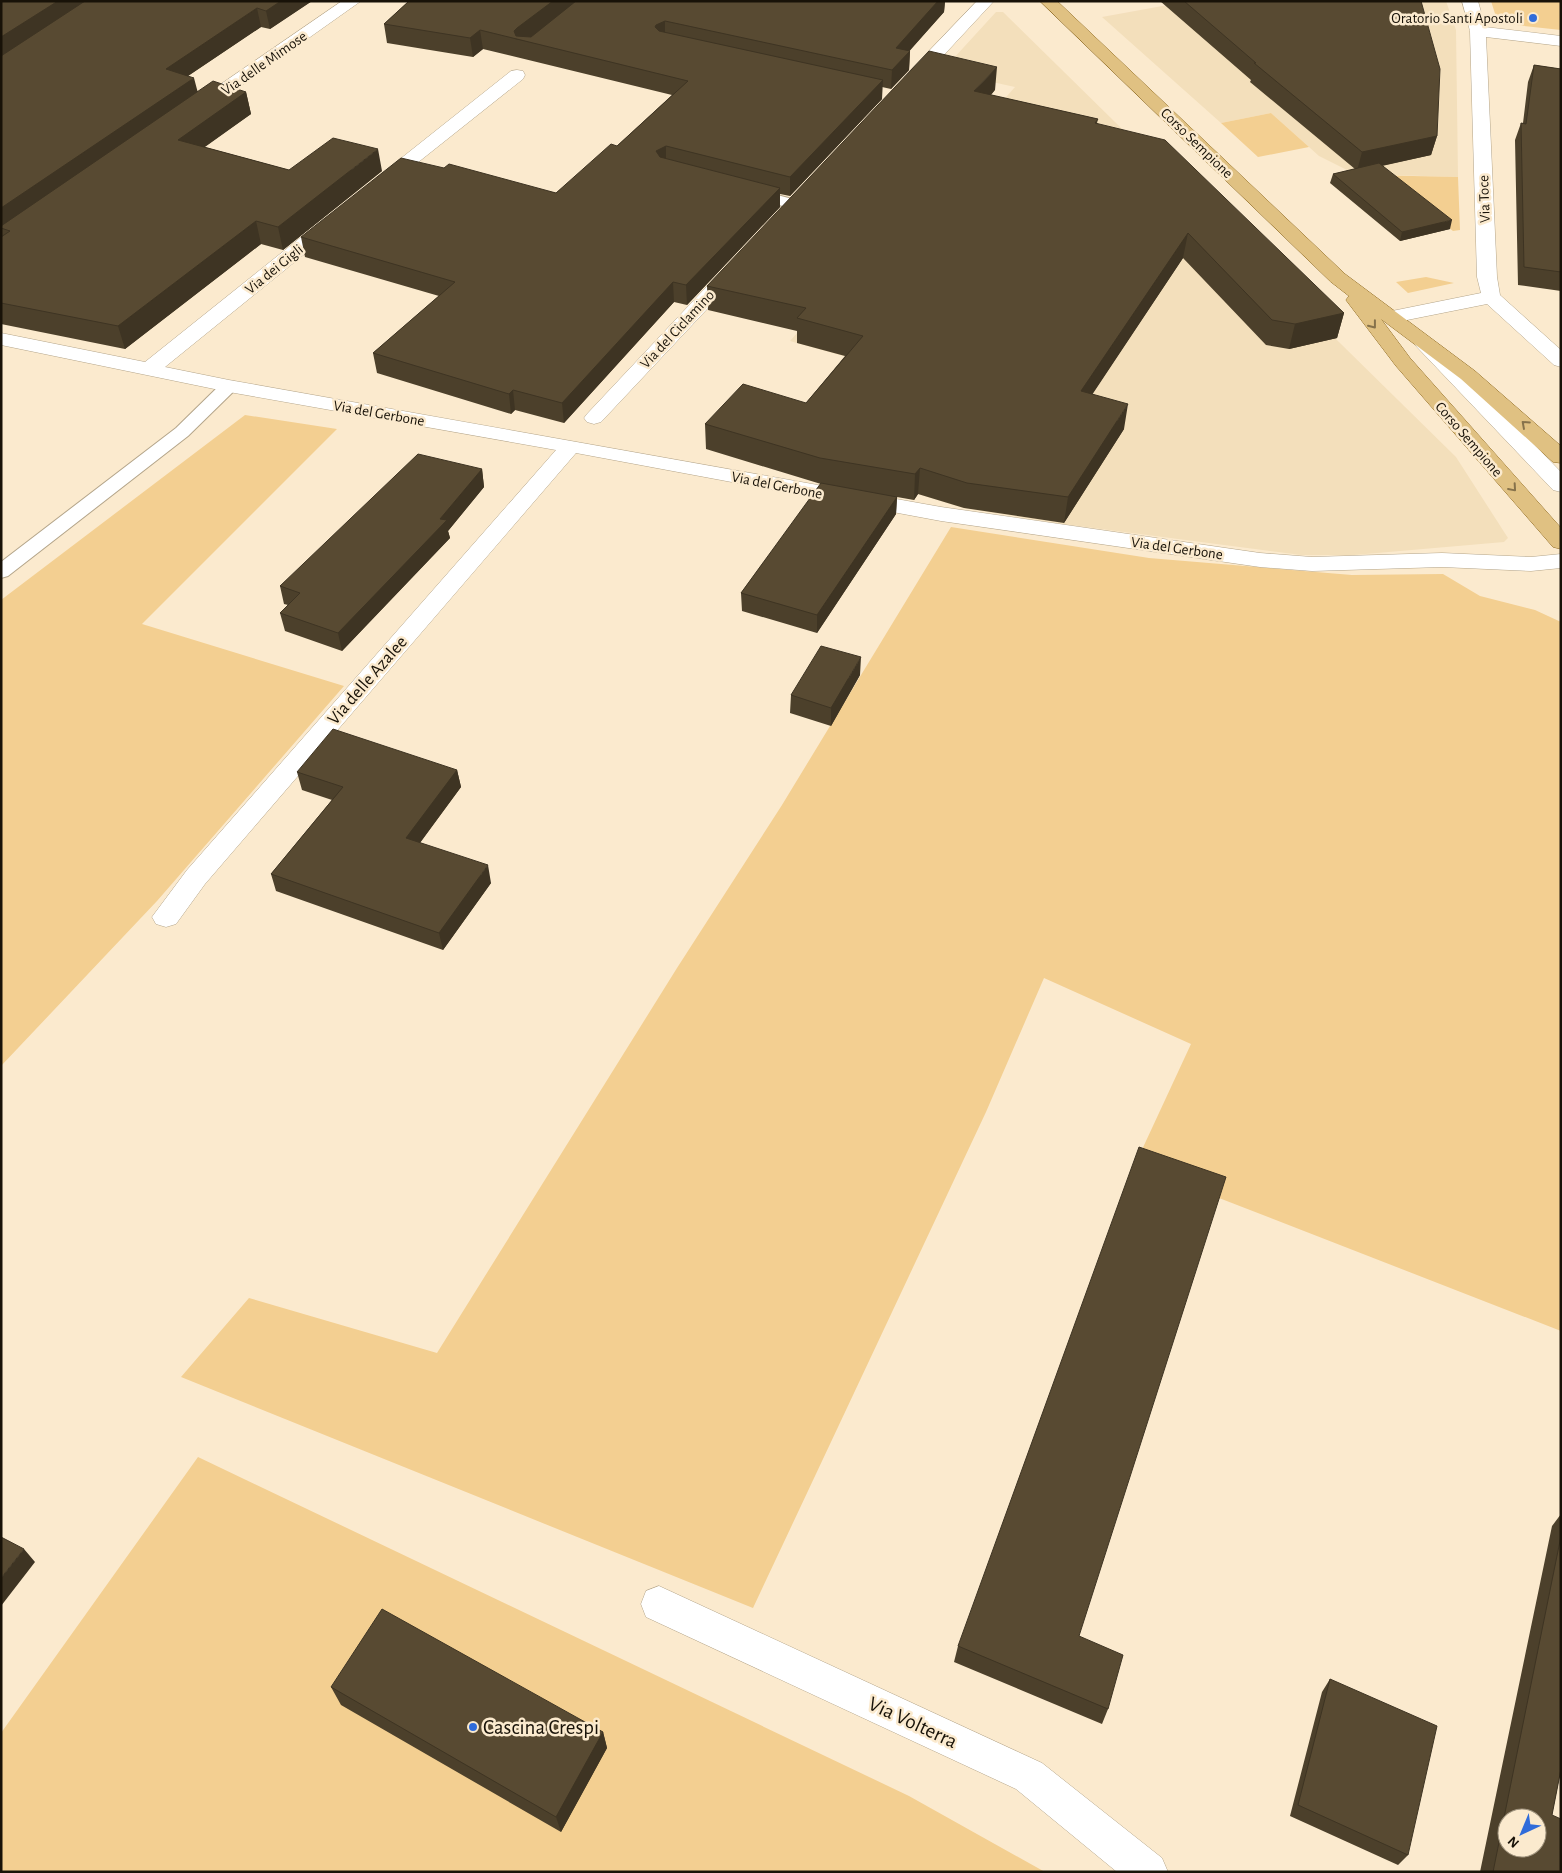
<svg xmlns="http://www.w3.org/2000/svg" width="1562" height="1873" viewBox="0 0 1562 1873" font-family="'Alegreya Sans',sans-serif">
  <rect width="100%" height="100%" fill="#fbeace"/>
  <!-- built -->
  <path fill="#f3dfbb" d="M 1190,1 L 1446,1 L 1456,30 L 1458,177 L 1355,174 L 1319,156 L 1271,113 L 1221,123 L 1102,17 Z
    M 996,12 L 1003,12 L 1456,457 L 1508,538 L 1504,542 L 1354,555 L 1301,555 L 1063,524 L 963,508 L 918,494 L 914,500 L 831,475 L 823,484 L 772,468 L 861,361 L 790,341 L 1015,87 L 942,71 Z"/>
  <!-- green -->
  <path fill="#f3cf91" d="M 1491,1 L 1561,1 L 1561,30 L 1498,23 Z
    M 1271,113 L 1309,147 L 1258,157 L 1221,123 Z
    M 1367,175 L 1458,177 L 1460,230 L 1453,231 L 1417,204 Z
    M 1426,277 L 1454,283 L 1408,293 L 1396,282 Z
    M 245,415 L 337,429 L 142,624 L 344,686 L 157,901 L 1,1066 L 1,600 Z
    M 951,527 L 1149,558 L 1352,575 L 1443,574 L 1480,596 L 1535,610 L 1561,622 L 1561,1331 L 1219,1198 L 1133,1169 L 1191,1044 L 1044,978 L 986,1112 L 753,1608 L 181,1377 L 249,1298 L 437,1353 L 677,968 L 782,805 Z
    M 198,1457 L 909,1796 L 1045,1872 L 1,1872 L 1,1733 Z"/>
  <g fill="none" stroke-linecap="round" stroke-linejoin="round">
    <!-- lane casing -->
    <g stroke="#b4a58a" stroke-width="2">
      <path id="lane" d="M 747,187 L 800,201 L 802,204 L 800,207 L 794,209 L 741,195 L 739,192 L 741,189 Z
        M 229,381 L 235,382 L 238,386 L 235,390 L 188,436 L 8,576 L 1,578 L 1,562 L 176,428 L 223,382 Z"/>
    </g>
    <!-- street casing -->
    <g stroke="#b4a58a" stroke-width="1">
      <path id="street" d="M 342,1 L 361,1 L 204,112 L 198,113 L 192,112 L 189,108 L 192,104 Z
        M 977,1 L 994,1 L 917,84 L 905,84 L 903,80 L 905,76 Z
        M 1462,1 L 1478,1 L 1485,27 L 1561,36 L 1561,46 L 1486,37 L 1497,277 L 1500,295 L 1561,350 L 1561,367 L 1554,365 L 1487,304 L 1392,323 L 1385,321 L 1382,317 L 1385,313 L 1392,311 L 1481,293 L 1477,277 L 1470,31 Z
        M 517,70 L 523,71 L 525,75 L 523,79 L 387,187 L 381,188 L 375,187 L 372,183 L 375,179 L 511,71 Z
        M 332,216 L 339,218 L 341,222 L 339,226 L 165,367 L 229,380 L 941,507 L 1260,553 L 1312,557 L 1442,553 L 1531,557 L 1561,554 L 1561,568 L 1531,571 L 1442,567 L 1312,571 L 1260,567 L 941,521 L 576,453 L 205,884 L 176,924 L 166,927 L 156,924 L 152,917 L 187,870 L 556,450 L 229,392 L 1,345 L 1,333 L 145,362 L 325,218 Z
        M 733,264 L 740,266 L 743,270 L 740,274 L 601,422 L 594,424 L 587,422 L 584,418 L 587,414 L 726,266 Z
        M 659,1586 L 1042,1763 L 1162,1858 L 1168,1872 L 1117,1872 L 1016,1789 L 646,1617 L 641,1604 L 646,1591 Z"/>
    </g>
    <!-- secondary casing -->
    <g stroke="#b4a58a" stroke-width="1">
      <path id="secondary" d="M 1423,336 L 1430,338 L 1561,472 L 1561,492 L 1553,490 L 1416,346 L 1413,342 L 1416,338 Z"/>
    </g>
    <!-- primary casing -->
    <g stroke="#8d6921" stroke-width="1">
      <path id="primary" d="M 1040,1 L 1057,1 L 1345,274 L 1475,371 L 1561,446 L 1561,463 L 1553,462 L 1461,379 L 1381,319 L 1410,358 L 1561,528 L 1561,549 L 1553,547 L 1396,366 L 1346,300 L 1349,296 L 1331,282 Z"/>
    </g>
    <!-- lane -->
    <use href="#lane" fill="#fff" fill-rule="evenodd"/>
    <!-- street -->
    <use href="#street" fill="#fff" fill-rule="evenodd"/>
    <!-- secondary -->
    <use href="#secondary" fill="#fff" fill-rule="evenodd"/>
    <!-- primary -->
    <use href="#primary" fill="#e0c182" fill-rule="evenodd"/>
  </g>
  <!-- wall -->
  <path fill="#4c402b" d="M 1,1 L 312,1 L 270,29 L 261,27 L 188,76 L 198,92 L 246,92 L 251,114 L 204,147 L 289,170 L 382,171 L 283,250 L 261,244 L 125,349 L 1,324 L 1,237 L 2,237 L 1,235 Z
    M 407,1 L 945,1 L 944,12 L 909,51 L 910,51 L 909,70 L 891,89 L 882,87 L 882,99 L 790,196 L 780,194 L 780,207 L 687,305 L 674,302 L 564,423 L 515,410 L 511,414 L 377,373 L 373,353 L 439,296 L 305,257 L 301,237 L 444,168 L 556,193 L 617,146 L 672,95 L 483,49 L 473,57 L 387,43 L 384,24 L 408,2 Z
    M 1160,1 L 1421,1 L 1437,136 L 1431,155 L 1382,166 L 1450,229 L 1400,241 L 1330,183 L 1333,174 L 1355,169 L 1250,82 L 1251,80 Z
    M 1534,65 L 1561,69 L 1561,291 L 1518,285 L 1515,140 L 1521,123 L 1523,123 L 1528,82 Z
    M 995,90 L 991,95 L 1098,119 L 1097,123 L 1344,313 L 1337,338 L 1289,349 L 1266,345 L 1183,258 L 1092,394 L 1124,429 L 1064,523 L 964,508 L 918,494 L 914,500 L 897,497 L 896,514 L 817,633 L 742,611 L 741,593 L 821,484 L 706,449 L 705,424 L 806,403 L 845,356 L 797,343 L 797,331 L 708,310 L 707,286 Z
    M 482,469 L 484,487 L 448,531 L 450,538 L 342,651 L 285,631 L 280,613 L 288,605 L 284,604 L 280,586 Z
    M 860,675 L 831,726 L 790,713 L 791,695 Z
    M 457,770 L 461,787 L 420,843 L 491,883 L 443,950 L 276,891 L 271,874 L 332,800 L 302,790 L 297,772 Z
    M 1561,1514 L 1561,1769 L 1552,1815 L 1561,1872 L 1480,1872 L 1552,1526 Z
    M 1079,1636 L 1108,1709 L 1102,1724 L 954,1662 L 958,1646 Z
    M 1330,1679 L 1408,1855 L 1398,1865 L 1290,1816 L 1322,1692 Z
    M 331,1687 L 603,1732 L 607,1748 L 561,1832 L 341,1705 Z"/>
  <!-- shaded-wall -->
  <path fill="#3e3423" d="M 58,1 L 92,1 L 1,60 L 1,37 Z
    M 281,1 L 312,1 L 270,29 L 266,11 Z
    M 553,1 L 578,1 L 526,41 L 515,39 L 514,31 L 517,28 Z
    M 938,1 L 945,1 L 944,12 L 898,64 L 910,51 L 909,70 L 891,89 L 892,70 L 896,48 Z
    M 257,8 L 261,27 L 170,88 L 166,69 Z
    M 665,21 L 665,39 L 655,27 L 656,25 Z
    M 480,30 L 483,49 L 473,57 L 470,38 Z
    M 997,67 L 995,90 L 972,114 L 974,91 Z
    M 194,78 L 199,97 L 1,228 L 1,208 Z
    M 883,80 L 882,99 L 790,196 L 790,177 Z
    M 246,92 L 251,114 L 184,162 L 178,140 Z
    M 1437,136 L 1431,155 L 1357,171 L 1362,152 Z
    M 666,146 L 666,165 L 657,171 L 656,151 Z
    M 378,149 L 382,171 L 283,250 L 278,227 Z
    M 780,188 L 780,207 L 687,305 L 686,285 Z
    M 1452,220 L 1450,229 L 1400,241 L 1402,232 Z
    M 256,221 L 261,244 L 125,349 L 118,326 Z
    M 1188,233 L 1183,258 L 1078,416 L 1081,391 Z
    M 673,282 L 674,302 L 564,423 L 562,403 Z
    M 1344,313 L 1337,338 L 1289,349 L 1295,324 Z
    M 513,390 L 515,410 L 511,414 L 509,394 Z
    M 1128,404 L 1124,429 L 1064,523 L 1068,497 Z
    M 920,468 L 918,494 L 914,500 L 915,474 Z
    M 482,469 L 484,487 L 448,531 L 450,538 L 342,651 L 338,633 L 440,519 Z
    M 897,497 L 896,514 L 817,633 L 817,615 Z
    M 861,657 L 860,675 L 831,726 L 831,708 Z
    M 457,770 L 461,787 L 410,856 L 406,838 Z
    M 488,865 L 491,883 L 443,950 L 439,933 Z
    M 24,1549 L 35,1562 L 1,1606 L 1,1578 Z
    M 603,1732 L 607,1748 L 561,1832 L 556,1817 Z"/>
  <!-- building -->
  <path fill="#584a32" stroke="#3e3423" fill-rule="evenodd" d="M 1,1 L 58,1 L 1,37 Z
    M 85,1 L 281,1 L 266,11 L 257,8 L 166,69 L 194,78 L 1,208 L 1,56 Z
    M 409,1 L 553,1 L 517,28 L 514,31 L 516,36 L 531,37 L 576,1 L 938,1 L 896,48 L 910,51 L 892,70 L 665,21 L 656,25 L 655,27 L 659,31 L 883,80 L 790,177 L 666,146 L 656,151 L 660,157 L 780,188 L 686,285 L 673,282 L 562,403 L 513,390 L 509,394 L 373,353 L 455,282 L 301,237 L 401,158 L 444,168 L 449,164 L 556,193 L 611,144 L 617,146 L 688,81 L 480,30 L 470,38 L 384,24 Z
    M 1184,1 L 1421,1 L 1440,69 L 1437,136 L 1362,152 L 1254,63 L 1256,63 Z
    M 929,51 L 997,67 L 974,91 L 1098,119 L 1095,123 L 1165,140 L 1344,313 L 1295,324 L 1272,320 L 1188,233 L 1081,391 L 1128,404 L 1068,497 L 967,483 L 920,468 L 915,474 L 820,458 L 705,424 L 743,384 L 806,403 L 863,336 L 797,318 L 806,308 L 707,286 Z
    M 1534,65 L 1561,69 L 1561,272 L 1524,267 L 1521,123 L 1526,124 Z
    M 213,81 L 246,92 L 178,140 L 289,170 L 333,138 L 378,149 L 278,227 L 256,221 L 118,326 L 1,303 L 1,237 L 10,231 L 1,228 L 1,226 Z
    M 1379,163 L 1452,220 L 1402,232 L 1333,174 Z
    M 418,454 L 482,469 L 440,519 L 447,520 L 338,633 L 280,613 L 300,593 L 280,586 Z
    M 821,483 L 897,497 L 817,615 L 741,593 Z
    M 821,646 L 861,657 L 831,708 L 791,695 Z
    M 333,729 L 457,770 L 406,838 L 488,865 L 439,933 L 271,874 L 343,787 L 297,772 Z
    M 1139,1147 L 1226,1177 L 1079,1636 L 1123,1655 L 1108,1709 L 958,1646 Z
    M 1561,1536 L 1561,1769 L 1552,1815 L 1561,1819 L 1561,1872 L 1493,1872 ZM 1507,1818 L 1537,1818 L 1537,1848 L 1507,1848 Z
    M 1,1537 L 24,1549 L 1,1578 Z
    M 382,1609 L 603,1732 L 556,1817 L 331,1687 Z
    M 1330,1679 L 1437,1726 L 1408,1855 L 1298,1805 Z"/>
  <!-- one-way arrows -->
  <defs><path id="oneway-chevron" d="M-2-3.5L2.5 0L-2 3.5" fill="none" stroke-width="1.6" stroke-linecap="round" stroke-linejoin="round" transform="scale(1.25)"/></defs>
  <g stroke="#86724b">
    <use href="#oneway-chevron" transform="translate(1373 325) rotate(52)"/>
    <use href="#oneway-chevron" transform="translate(1525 424) rotate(-138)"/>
    <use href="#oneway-chevron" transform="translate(1513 488) rotate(49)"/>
  </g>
  <!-- markers -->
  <g fill="#306cda" stroke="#fbeace" stroke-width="2">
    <circle cx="1533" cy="18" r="5"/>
    <circle cx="473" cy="1727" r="5"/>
  </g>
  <g text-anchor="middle" stroke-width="5" stroke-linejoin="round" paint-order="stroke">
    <!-- far-poi labels -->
    <g font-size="15" fill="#181208" stroke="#fbeace" text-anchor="end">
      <text x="1523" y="23">Oratorio Santi Apostoli</text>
    </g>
    <!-- far-street labels -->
    <g font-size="15" fill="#181208" stroke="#fbeace">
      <text transform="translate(264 63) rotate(-35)" y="5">Via delle Mimose</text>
      <text transform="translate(1197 143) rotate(44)" y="5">Corso Sempione</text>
      <text transform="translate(1484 199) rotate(-92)" y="5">Via Toce</text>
      <text transform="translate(274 269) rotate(-39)" y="5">Via dei Gigli</text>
      <text transform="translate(677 329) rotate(-47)" y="5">Via del Ciclamino</text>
      <text transform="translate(379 413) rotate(10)" y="5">Via del Gerbone</text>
      <text transform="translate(1469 439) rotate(49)" y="5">Corso Sempione</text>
      <text transform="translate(777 485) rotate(11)" y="5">Via del Gerbone</text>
      <text transform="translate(1177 548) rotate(8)" y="5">Via del Gerbone</text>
    </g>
    <!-- street labels -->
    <g font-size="18" fill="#181208" stroke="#fbeace">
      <text transform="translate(367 680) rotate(-49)" y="6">Via delle Azalee</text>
    </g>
    <!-- near-street labels -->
    <g font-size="21" fill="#181208" stroke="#fbeace">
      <text transform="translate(913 1722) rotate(25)" y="7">Via Volterra</text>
    </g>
    <!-- near-poi labels -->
    <g font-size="21" fill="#181208" stroke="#fbeace" text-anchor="start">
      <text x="483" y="1734">Cascina Crespi</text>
    </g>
  </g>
  <!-- border -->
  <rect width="1562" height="1873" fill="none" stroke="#181208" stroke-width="5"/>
  <!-- north arrow -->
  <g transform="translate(1522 1833) rotate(224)"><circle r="24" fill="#fbeace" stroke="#a0947f"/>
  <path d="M0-4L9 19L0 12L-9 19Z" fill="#306cda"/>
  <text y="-8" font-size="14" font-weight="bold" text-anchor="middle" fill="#181208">N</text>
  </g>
</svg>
